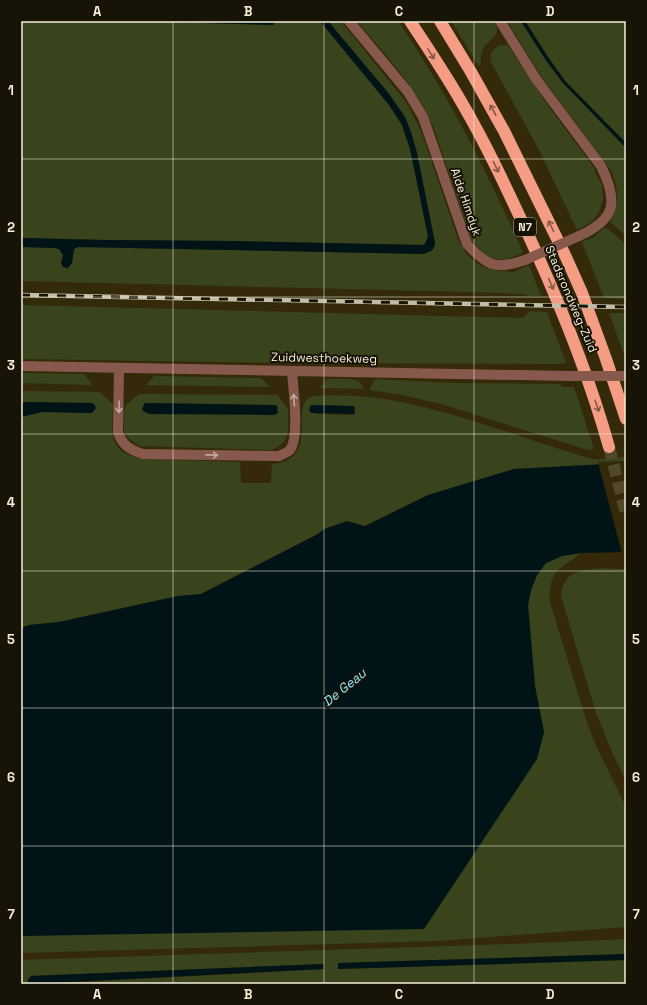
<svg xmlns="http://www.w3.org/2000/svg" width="647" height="1005" viewBox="0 0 647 1005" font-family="'Space Grotesk',sans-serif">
  <rect width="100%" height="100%" fill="#342a0a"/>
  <!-- green -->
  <path fill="#39441c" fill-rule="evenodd" d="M 21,21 L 134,21 L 273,25 L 275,21 L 320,21 L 389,105 L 402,125 L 410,149 L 428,236 L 425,244 L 422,245 L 233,241 L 106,240 L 21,238 Z
    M 328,21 L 341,21 L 406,102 L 421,131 L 458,239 L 466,254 L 481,266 L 496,270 L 513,272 L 529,265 L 541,296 L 529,296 L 523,294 L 473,292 L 21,281 L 21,247 L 54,248 L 59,249 L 63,255 L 61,263 L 63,267 L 68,268 L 72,263 L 74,249 L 78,247 L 423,254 C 430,252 434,251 435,243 L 417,153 L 411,132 L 405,117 L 389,94 Z
    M 357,21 L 398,21 C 448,94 488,173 523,253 C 499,264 489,261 472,241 L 434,129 C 417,87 385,55 357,21 Z
    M 451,21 L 494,21 C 506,41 477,38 481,65 L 479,66 Z
    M 507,21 L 521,21 L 545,59 L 563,83 L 626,148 L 626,236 L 610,222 C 611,217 615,212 616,207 C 619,195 616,183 612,172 L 541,76 Z
    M 525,21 L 626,21 L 626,143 L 565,81 L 548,57 Z
    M 507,44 L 546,103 L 595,169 L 594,171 L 602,185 L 603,200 L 599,212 L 593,221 L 577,230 L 539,150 L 491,62 C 489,54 493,49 500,45 L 505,46 Z
    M 605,227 L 626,244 L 626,299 L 604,298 L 582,242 L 594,237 Z
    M 21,305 L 523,318 L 530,311 L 547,312 L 566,363 L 557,364 L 286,363 L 21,359 Z
    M 609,313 L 625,313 L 626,316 L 626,360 Z
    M 21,373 L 84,374 L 92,385 L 21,383 Z
    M 154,376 L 261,378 L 270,387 L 146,385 Z
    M 328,379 C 341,379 359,375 364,389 L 320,388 Z
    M 376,379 L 449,383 L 560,384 L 562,387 L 574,387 L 594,449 L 588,450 L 441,404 L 403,395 L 370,390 L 372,384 Z
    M 21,391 L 99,392 L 113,404 C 112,436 107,452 144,459 L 240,462 L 241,483 L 271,483 L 272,464 C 325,460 284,398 316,396 C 383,391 448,413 511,433 C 531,440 550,446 569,452 C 577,454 585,458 593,459 C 603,460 615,457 626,457 L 626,463 L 514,469 L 428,495 L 365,526 L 324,529 L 318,534 L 201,594 L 178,596 L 59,622 L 29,625 L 21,628 L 21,417 L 42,412 L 92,413 L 91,403 L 21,402 ZM 311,405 L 354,406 L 355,408 L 354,415 L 317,414 L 310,406 Z
    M 139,394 L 277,395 L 288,409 C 288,427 292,442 272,450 L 139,446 L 127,437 L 124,431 L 124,411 L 126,405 ZM 145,403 L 275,405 L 277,406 L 143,405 Z
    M 581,553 C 575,559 569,561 563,566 C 551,573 550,587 549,599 L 587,723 L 596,746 L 626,807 L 626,927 L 437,941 L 21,953 L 21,936 L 58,935 L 544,732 L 535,686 L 528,605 L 531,590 L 537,575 L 546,563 L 562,556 Z
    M 626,569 L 626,781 L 611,750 L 596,713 L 561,596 C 563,562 601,569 626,569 Z
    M 626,939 L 626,954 L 338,963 L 339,969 L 626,960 L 626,982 L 545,984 L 46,984 L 324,969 L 323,964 L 31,976 L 28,979 L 28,984 L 21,984 L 21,960 L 538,943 Z"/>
  <!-- water -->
  <path fill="#001418" d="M 134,21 L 275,21 L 273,25 Z
    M 320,21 L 328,21 L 389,94 L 405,117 L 411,132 L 417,153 L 435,243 C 434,251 430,252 423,254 L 78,247 L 74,249 L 72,263 L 68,268 L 63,267 L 61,263 L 63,255 L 59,249 L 54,248 L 21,247 L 21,238 L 106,240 L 233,241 L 422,245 L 425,244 L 428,236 L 410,149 L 402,125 L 389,105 Z
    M 521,21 L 525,21 L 548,57 L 565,81 L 626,143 L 626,148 L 563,83 L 545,59 Z
    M 21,402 L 91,403 L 94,404 L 96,408 L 92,413 L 42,412 L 21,417 Z
    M 145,403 L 275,405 L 277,406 L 278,413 L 274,415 L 149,414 L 143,411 L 142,409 Z
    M 311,405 L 354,406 L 355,414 L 311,413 L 309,410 Z
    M 626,463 L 626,552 L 581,553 L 562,556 L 546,563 L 537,575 L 531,590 L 528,605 L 535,686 L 544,732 L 537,759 L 424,929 L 21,936 L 21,628 L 29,625 L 59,622 L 178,596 L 201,594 L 318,534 L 324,529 L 347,521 L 365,526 L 428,495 L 514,469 Z
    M 626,954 L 626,960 L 338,969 L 338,963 Z
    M 323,964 L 324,969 L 28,984 L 28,979 L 31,976 Z"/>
  <!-- pier -->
  <path fill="#342a0a" d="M 626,461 L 626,554 L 622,554 L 598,462 Z"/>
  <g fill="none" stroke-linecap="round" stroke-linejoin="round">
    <!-- highway-tunnel -->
    <path stroke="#514729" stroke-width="12" stroke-dasharray="12 6" stroke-linecap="butt" d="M 609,447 L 626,514"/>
    <!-- minor -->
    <path stroke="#86594c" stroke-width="10" d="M 349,21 L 408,92 L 423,117 L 467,244 C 487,266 496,270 525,260
      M 500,21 L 536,79 L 601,166 C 618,201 617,219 579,236
      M 21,366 L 570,376
      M 119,368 L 118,432 C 122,445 130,450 143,454 L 279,456 C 283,454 287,453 290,450 C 300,436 293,388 292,371"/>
    <!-- highway -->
    <path stroke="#f49d84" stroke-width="12" d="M 410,21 C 428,48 446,75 462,103 C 486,144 506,187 526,230 C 559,301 588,372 609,447
      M 440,21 L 471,72 L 504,131 L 565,255 L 582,293 L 606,359 L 626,419"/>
    <!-- rail casing -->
    <g stroke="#c3bca6" stroke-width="4.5">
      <path id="rail" d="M 21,295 L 626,307"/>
    </g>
    <!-- rail -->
    <use href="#rail" stroke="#181307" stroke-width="3" stroke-dasharray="9" stroke-linecap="butt"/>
    <!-- minor-bridge -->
    <path stroke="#86594c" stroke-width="10" d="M 525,260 L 579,236
      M 570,376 L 626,376"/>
  </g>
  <!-- one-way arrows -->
  <defs><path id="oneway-shaft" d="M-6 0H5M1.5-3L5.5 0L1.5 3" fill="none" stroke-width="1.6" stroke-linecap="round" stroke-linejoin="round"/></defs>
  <g stroke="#865846">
    <use href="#oneway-shaft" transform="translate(431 54) rotate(58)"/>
    <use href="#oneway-shaft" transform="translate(493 110) rotate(-119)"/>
    <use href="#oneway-shaft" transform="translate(496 167) rotate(64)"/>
    <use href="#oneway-shaft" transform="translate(551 226) rotate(-116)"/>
    <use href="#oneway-shaft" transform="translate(551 284) rotate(66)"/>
    <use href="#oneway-shaft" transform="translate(597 406) rotate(71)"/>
  </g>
  <g stroke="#c2ab9b">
    <use href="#oneway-shaft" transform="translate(294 400) rotate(-94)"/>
    <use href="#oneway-shaft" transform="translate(119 407) rotate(91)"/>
    <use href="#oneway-shaft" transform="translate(212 455) rotate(1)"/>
  </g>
  <!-- grid -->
  <path fill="none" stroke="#f4eedb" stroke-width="1" stroke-opacity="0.55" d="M 173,21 L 173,984M 324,21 L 324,984M 474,21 L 474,984M 21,159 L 626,159M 21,297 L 626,297M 21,434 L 626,434M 21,571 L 626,571M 21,708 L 626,708M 21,846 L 626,846"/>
  <g text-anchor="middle" stroke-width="4" stroke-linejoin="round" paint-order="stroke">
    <!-- shield labels -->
    <rect fill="#181307" stroke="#b2ac9b" stroke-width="1" x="514" y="218" width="22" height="18" rx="3"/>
    <g font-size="11" font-weight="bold" fill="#f4eedb">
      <text x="525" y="231">N7</text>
    </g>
    <!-- street labels -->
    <g font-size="12" fill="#f4eedb" stroke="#181307">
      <text transform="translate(466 202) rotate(71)" y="4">Alde Himdyk</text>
      <text transform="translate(571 299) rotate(67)" y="4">Stadsrondweg-Zuid</text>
      <text transform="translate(324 358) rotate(1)" y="4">Zuidwesthoekweg</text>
    </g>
    <!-- water labels -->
    <g font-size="13" font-style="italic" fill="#8fe5f8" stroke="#181307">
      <text transform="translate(344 687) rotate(-39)" y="5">De Geau</text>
    </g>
  </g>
  <!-- border -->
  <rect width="647" height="1005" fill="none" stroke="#181307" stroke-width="44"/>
  <rect x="22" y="22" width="603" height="961" fill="none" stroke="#f4eedb" stroke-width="1.5"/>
  <g font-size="13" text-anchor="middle" font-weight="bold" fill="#f4eedb">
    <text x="97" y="16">A</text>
    <text x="248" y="16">B</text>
    <text x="399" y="16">C</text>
    <text x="550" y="16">D</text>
    <text x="11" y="95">1</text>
    <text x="636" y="95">1</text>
    <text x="11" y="232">2</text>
    <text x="636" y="232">2</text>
    <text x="11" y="370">3</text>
    <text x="636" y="370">3</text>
    <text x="11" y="507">4</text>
    <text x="636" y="507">4</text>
    <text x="11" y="644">5</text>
    <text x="636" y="644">5</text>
    <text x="11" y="782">6</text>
    <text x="636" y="782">6</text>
    <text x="11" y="919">7</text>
    <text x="636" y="919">7</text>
    <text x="97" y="999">A</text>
    <text x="248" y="999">B</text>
    <text x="399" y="999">C</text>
    <text x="550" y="999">D</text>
  </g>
</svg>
